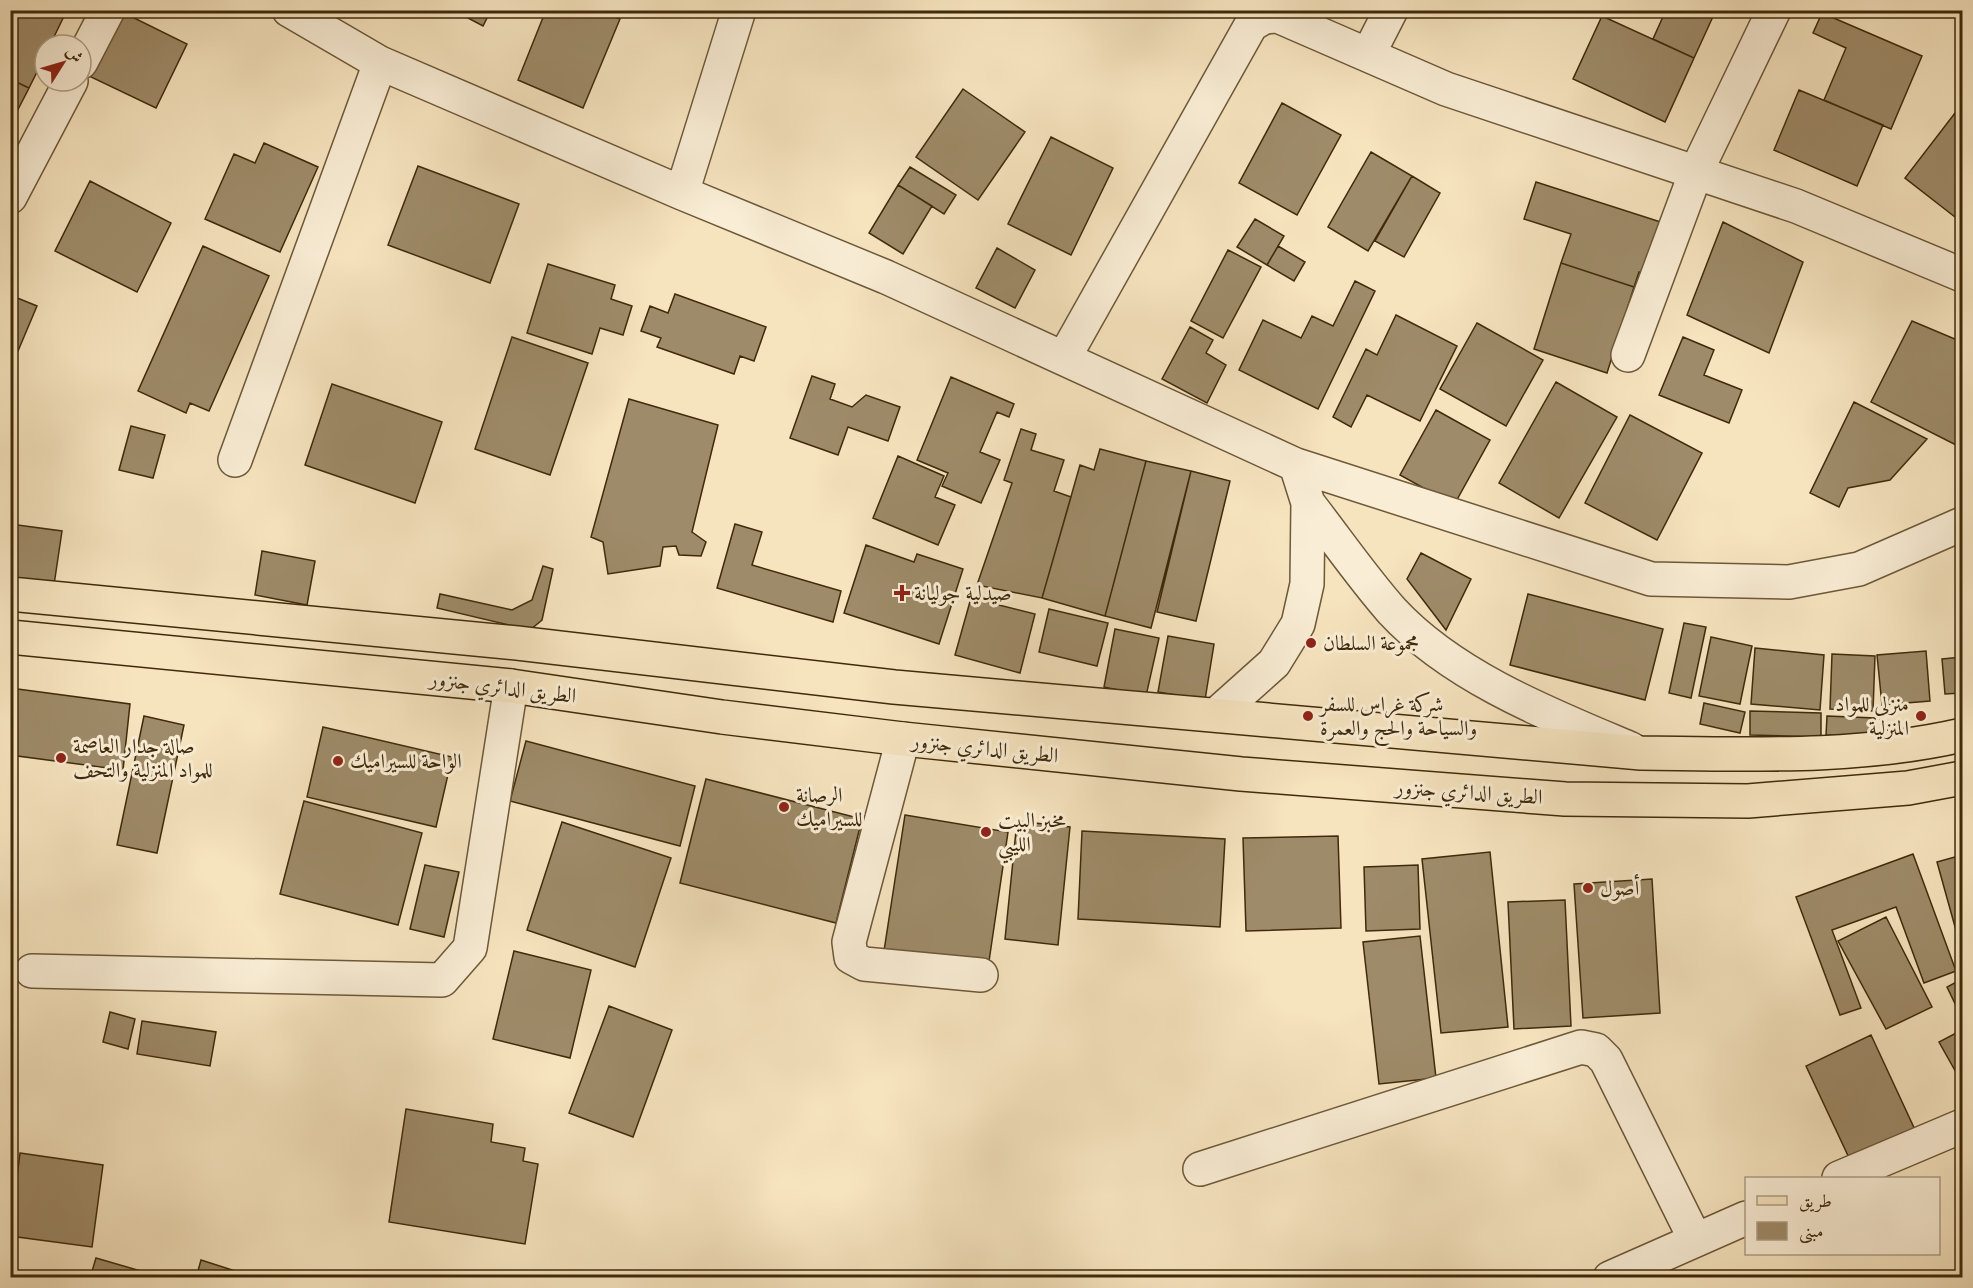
<svg xmlns="http://www.w3.org/2000/svg" width="1973" height="1288" viewBox="0 0 1973 1288" font-family="'Gentium Book Plus',Amiri,serif">
  <rect width="100%" height="100%" fill="#f6e4bf"/>
  <filter id="stains"><feTurbulence type="fractalNoise" baseFrequency=".00333" numOctaves="4"/><feColorMatrix values="0 0 0 0 .2 0 0 0 0 .09 0 0 0 0 .02 0 0 0 .5 -.17"/></filter>
  <radialGradient id="worn" r=".72"><stop offset=".6" stop-color="#630" stop-opacity="0"/><stop offset="1" stop-color="#630" stop-opacity=".3"/></radialGradient>
  <!-- building -->
  <path fill="#9e8b69" stroke="#3f2a0b" stroke-width="1.5" d="M 10,10 L 67,10 L 50,45 L 45,45 L 45,56 L 29,88 L 10,79 Z
    M 453,10 L 491,10 L 483,26 Z
    M 546,10 L 571,10 L 587,17 L 590,10 L 599,10 L 620,19 L 583,108 L 518,80 Z
    M 1666,10 L 1716,10 L 1694,58 L 1653,39 Z
    M 122,12 L 187,44 L 156,108 L 91,77 Z
    M 1822,13 L 1922,56 L 1891,129 L 1824,100 L 1846,48 L 1813,33 Z
    M 1602,16 L 1694,58 L 1665,122 L 1573,79 Z
    M 10,79 L 29,88 L 10,125 Z
    M 963,89 L 1025,132 L 978,200 L 916,157 Z
    M 1799,90 L 1883,125 L 1857,186 L 1774,150 Z
    M 1282,103 L 1341,135 L 1297,215 L 1239,183 Z
    M 1962,103 L 1962,118 L 1955,113 Z
    M 1955,113 L 1962,118 L 1962,207 L 1955,217 L 1905,178 Z
    M 1051,137 L 1113,168 L 1071,255 L 1008,224 Z
    M 264,143 L 318,167 L 280,252 L 205,219 L 234,154 L 255,163 Z
    M 1371,152 L 1412,176 L 1368,251 L 1328,227 Z
    M 418,166 L 519,204 L 490,283 L 388,245 Z
    M 910,167 L 956,195 L 944,214 L 898,185 Z
    M 1412,176 L 1440,193 L 1404,257 L 1375,241 Z
    M 90,181 L 171,223 L 137,292 L 55,251 Z
    M 1536,182 L 1670,225 L 1654,277 L 1639,272 L 1634,287 L 1561,263 L 1571,234 L 1524,219 Z
    M 898,185 L 932,206 L 903,254 L 869,233 Z
    M 1255,219 L 1284,236 L 1267,265 L 1237,247 Z
    M 1723,222 L 1803,262 L 1769,353 L 1687,315 Z
    M 203,246 L 269,276 L 209,411 L 190,403 L 186,413 L 138,391 Z
    M 1278,246 L 1305,262 L 1294,281 L 1267,265 Z
    M 997,248 L 1035,270 L 1015,308 L 976,288 Z
    M 1228,250 L 1261,267 L 1223,338 L 1191,321 Z
    M 1561,263 L 1634,287 L 1607,373 L 1534,349 Z
    M 548,264 L 615,285 L 611,299 L 632,306 L 623,335 L 600,328 L 592,354 L 527,333 Z
    M 1355,281 L 1375,291 L 1318,409 L 1239,370 L 1263,320 L 1301,338 L 1312,316 L 1333,326 Z
    M 675,294 L 766,327 L 754,361 L 740,356 L 734,374 L 657,347 L 661,338 L 641,331 L 650,306 L 668,313 Z
    M 10,295 L 37,306 L 10,370 Z
    M 1396,315 L 1457,346 L 1420,421 L 1367,395 L 1351,427 L 1333,417 L 1366,349 L 1377,355 Z
    M 1912,321 L 1962,342 L 1962,448 L 1871,402 Z
    M 1477,323 L 1543,360 L 1506,426 L 1440,389 Z
    M 1190,327 L 1213,340 L 1206,353 L 1226,365 L 1207,403 L 1162,379 Z
    M 512,337 L 588,363 L 550,475 L 475,449 Z
    M 1683,337 L 1714,350 L 1704,375 L 1742,390 L 1729,423 L 1659,395 Z
    M 812,376 L 835,384 L 830,399 L 852,407 L 866,395 L 900,407 L 888,441 L 848,427 L 838,455 L 790,438 Z
    M 951,377 L 1014,404 L 1009,417 L 997,412 L 980,452 L 1000,460 L 981,503 L 942,486 L 948,473 L 917,460 Z
    M 1556,382 L 1617,417 L 1559,518 L 1499,483 Z
    M 332,384 L 442,422 L 415,503 L 305,465 Z
    M 629,399 L 718,425 L 692,532 L 706,542 L 701,556 L 679,555 L 676,546 L 663,547 L 660,566 L 608,574 L 603,542 L 591,537 Z
    M 1854,402 L 1927,439 L 1890,480 L 1848,488 L 1839,507 L 1810,493 Z
    M 1436,410 L 1490,440 L 1454,505 L 1400,475 Z
    M 1630,415 L 1702,453 L 1657,540 L 1585,503 Z
    M 131,426 L 165,435 L 153,478 L 119,470 Z
    M 1021,429 L 1036,434 L 1031,450 L 1064,460 L 1054,491 L 1071,497 L 1042,598 L 977,585 L 1012,483 L 1004,480 Z
    M 1100,449 L 1146,461 L 1105,616 L 1042,598 L 1080,465 L 1094,470 Z
    M 898,456 L 944,476 L 935,497 L 955,505 L 938,545 L 873,518 Z
    M 1146,461 L 1191,471 L 1151,628 L 1105,616 Z
    M 1191,471 L 1230,481 L 1196,621 L 1157,612 Z
    M 10,524 L 62,531 L 54,585 L 10,578 Z
    M 735,524 L 762,532 L 752,565 L 841,591 L 833,622 L 717,588 Z
    M 866,545 L 914,562 L 917,554 L 963,569 L 939,644 L 844,613 Z
    M 262,551 L 315,561 L 307,605 L 255,595 Z
    M 1421,553 L 1471,579 L 1446,630 L 1407,579 Z
    M 543,566 L 553,569 L 542,620 L 530,630 L 437,608 L 440,594 L 512,610 L 532,600 Z
    M 1528,594 L 1663,629 L 1645,700 L 1510,665 Z
    M 971,598 L 1035,614 L 1020,673 L 955,655 Z
    M 1049,609 L 1108,623 L 1097,666 L 1039,652 Z
    M 1684,623 L 1706,627 L 1691,698 L 1669,693 Z
    M 1115,629 L 1159,638 L 1146,696 L 1104,687 Z
    M 1168,636 L 1214,644 L 1205,700 L 1158,692 Z
    M 1711,637 L 1752,646 L 1740,704 L 1699,696 Z
    M 1755,648 L 1824,655 L 1820,710 L 1751,704 Z
    M 1926,651 L 1930,701 L 1882,705 L 1877,655 Z
    M 1832,654 L 1875,656 L 1873,711 L 1830,709 Z
    M 1962,657 L 1962,693 L 1945,694 L 1942,659 Z
    M 10,688 L 130,704 L 123,770 L 10,755 Z
    M 1704,703 L 1745,712 L 1740,733 L 1700,724 Z
    M 1750,711 L 1821,713 L 1821,737 L 1750,735 Z
    M 144,716 L 184,725 L 157,853 L 117,845 Z
    M 1827,716 L 1875,718 L 1875,737 L 1826,735 Z
    M 323,727 L 452,757 L 436,827 L 307,797 Z
    M 526,741 L 695,786 L 680,846 L 510,801 Z
    M 706,779 L 862,819 L 836,923 L 680,883 Z
    M 304,801 L 422,833 L 398,925 L 280,894 Z
    M 905,815 L 1008,832 L 988,968 L 884,951 Z
    M 1017,821 L 1070,827 L 1058,945 L 1005,939 Z
    M 562,822 L 671,858 L 635,967 L 527,930 Z
    M 1082,831 L 1225,839 L 1220,927 L 1078,919 Z
    M 1338,836 L 1341,928 L 1246,931 L 1243,838 Z
    M 1490,852 L 1508,1027 L 1441,1033 L 1422,859 Z
    M 1913,854 L 1956,971 L 1924,983 L 1896,907 L 1832,930 L 1861,1008 L 1840,1015 L 1796,897 Z
    M 1962,855 L 1962,952 L 1937,862 Z
    M 425,865 L 459,872 L 444,937 L 410,929 Z
    M 1418,865 L 1420,929 L 1366,931 L 1364,867 Z
    M 1652,879 L 1660,1013 L 1583,1018 L 1574,884 Z
    M 1565,900 L 1571,1026 L 1514,1029 L 1508,902 Z
    M 1886,917 L 1932,1007 L 1886,1029 L 1838,941 Z
    M 1420,936 L 1436,1078 L 1379,1084 L 1363,942 Z
    M 514,951 L 591,970 L 570,1058 L 493,1039 Z
    M 1962,979 L 1962,1018 L 1947,987 Z
    M 609,1006 L 672,1030 L 633,1137 L 569,1113 Z
    M 110,1012 L 135,1019 L 128,1049 L 103,1042 Z
    M 142,1021 L 216,1032 L 210,1066 L 137,1054 Z
    M 1958,1032 L 1962,1039 L 1962,1083 L 1939,1042 Z
    M 1871,1035 L 1916,1132 L 1851,1162 L 1806,1066 Z
    M 406,1109 L 493,1124 L 491,1142 L 525,1148 L 523,1161 L 538,1164 L 525,1244 L 389,1222 Z
    M 20,1153 L 103,1165 L 92,1247 L 10,1236 Z
    M 96,1258 L 158,1276 L 158,1278 L 90,1278 Z
    M 201,1260 L 257,1278 L 196,1278 Z"/>
  <g fill="none" stroke-linecap="round" stroke-linejoin="round">
    <!-- minor casing -->
    <g stroke="#6d5838" stroke-width="36">
      <path id="minor" d="M 289,10 L 380,63 L 682,193 L 886,277 L 1296,465 L 1308,503 L 1307,584 L 1298,624 L 1274,663 L 1217,714
        M 1368,55 L 1391,10
        M 81,62 L 108,10
        M 682,193 L 739,10
        M 10,197 L 71,81
        M 1628,355 L 1696,172 L 1774,10
        M 1064,358 L 1251,25 L 1264,17 L 1278,16 L 1446,89 L 1796,206 L 1962,275
        M 235,460 L 380,63
        M 1296,465 L 1651,579 L 1789,582 L 1859,569 L 1962,524
        M 1308,503 C 1336,539 1362,577 1392,611 C 1453,677 1550,715 1631,749
        M 903,739 L 849,942 L 851,957 L 864,964 L 981,975
        M 32,971 L 442,980 L 470,948 L 511,686
        M 1200,1169 L 1581,1047 L 1596,1050 L 1606,1060 L 1695,1239
        M 1839,1178 L 1962,1126
        M 1610,1278 L 1746,1218"/>
    </g>
    <!-- major casing -->
    <g stroke="#3f2a0b" stroke-width="36">
      <path id="major" d="M 10,594 L 517,643 L 894,687 L 1641,753 C 1747,754 1858,759 1962,735
        M 10,637 L 511,686 L 722,717 L 903,739 L 1241,774 L 1565,799 L 1748,801 L 1908,788 L 1962,778"/>
    </g>
    <!-- minor -->
    <use href="#minor" stroke="#f9edd5" stroke-width="33"/>
    <!-- major -->
    <use href="#major" stroke="#f6e4bf" stroke-width="33"/>
  </g>
  <!-- markers -->
  <g fill="#8f2418" stroke="#f9edd5" stroke-width="2">
    <path d="M899 584h6v6h6v6h-6v6h-6v-6h-6v-6h6z"/>
    <circle cx="1311" cy="643" r="6"/>
    <circle cx="1308" cy="716" r="6"/>
    <circle cx="1921" cy="716" r="6"/>
    <circle cx="61" cy="758" r="6"/>
    <circle cx="338" cy="761" r="6"/>
    <circle cx="784" cy="807" r="6"/>
    <circle cx="986" cy="832" r="6"/>
    <circle cx="1588" cy="888" r="6"/>
  </g>
  <g text-anchor="middle" stroke-width="6" stroke-linejoin="round" paint-order="stroke">
    <!-- poi labels -->
    <g font-size="21" fill="#3f2a0b" stroke="#f9edd5" text-anchor="start">
      <text x="914" y="600">صيدلية جوليانة</text>
      <text x="1323" y="650">مجموعة السلطان</text>
      <text x="1320" y="711">شركة غراس للسفر<tspan x="1320" dy="24">والسياحة والحج والعمرة</tspan></text>
      <text x="1909" y="711" text-anchor="end">منزلي للمواد<tspan x="1909" dy="24">المنزلية</tspan></text>
      <text x="73" y="753">صالة جدار العاصمة<tspan x="73" dy="24">للمواد المنزلية والتحف</tspan></text>
      <text x="350" y="768">الواحة للسيراميك</text>
      <text x="796" y="802">الرصانة<tspan x="796" dy="24">للسيراميك</tspan></text>
      <text x="998" y="827">مخبز البيت<tspan x="998" dy="24">الليبي</tspan></text>
      <text x="1600" y="895">أصول</text>
    </g>
    <!-- street labels -->
    <g font-size="21" fill="#3f2a0b" stroke="#f9edd5">
      <text transform="translate(503 687) rotate(7)" y="7">الطريق الدائري جنزور</text>
      <text transform="translate(985 748) rotate(6)" y="7">الطريق الدائري جنزور</text>
      <text transform="translate(1469 792) rotate(4)" y="7">الطريق الدائري جنزور</text>
    </g>
  </g>
  <!-- margin -->
  <rect width="1973" height="1288" fill="none" stroke="#f6e4bf" stroke-width="36"/>
  <rect x="12" y="12" width="1949" height="1264" fill="none" stroke="#3f2a0b" stroke-width="3"/>
  <rect x="18" y="18" width="1937" height="1252" fill="none" stroke="#3f2a0b" stroke-width="1.5"/>
  <!-- legend -->
  <rect x="1745" y="1177" width="195" height="78" fill="#f9edd5" stroke="#af9f84" stroke-width="1.5"/>
  <rect x="1757" y="1196" width="30" height="9" fill="#f6e4bf" stroke="#af9f84" stroke-width="1.5"/>
  <text x="1799" y="1207" font-size="18" fill="#3f2a0b">طريق</text>
  <rect x="1757" y="1222" width="30" height="18" fill="#9e8b69" stroke="#af9f84" stroke-width="1.5"/>
  <text x="1799" y="1237" font-size="18" fill="#3f2a0b">مبنى</text>
  <!-- north arrow -->
  <g transform="translate(63 63) rotate(53)"><circle r="28" fill="#f9edd5" stroke="#af9f84" stroke-width="1.5"/>
  <path d="M0-4.5L10 22L0 15L-10 22Z" fill="#8f2418"/>
  <text y="-9" font-size="16" font-weight="bold" text-anchor="middle" fill="#3f2a0b">ش</text>
  </g>
  <rect width="100%" height="100%" filter="url(#stains)"/>
  <rect width="100%" height="100%" fill="url(#worn)"/>
</svg>
